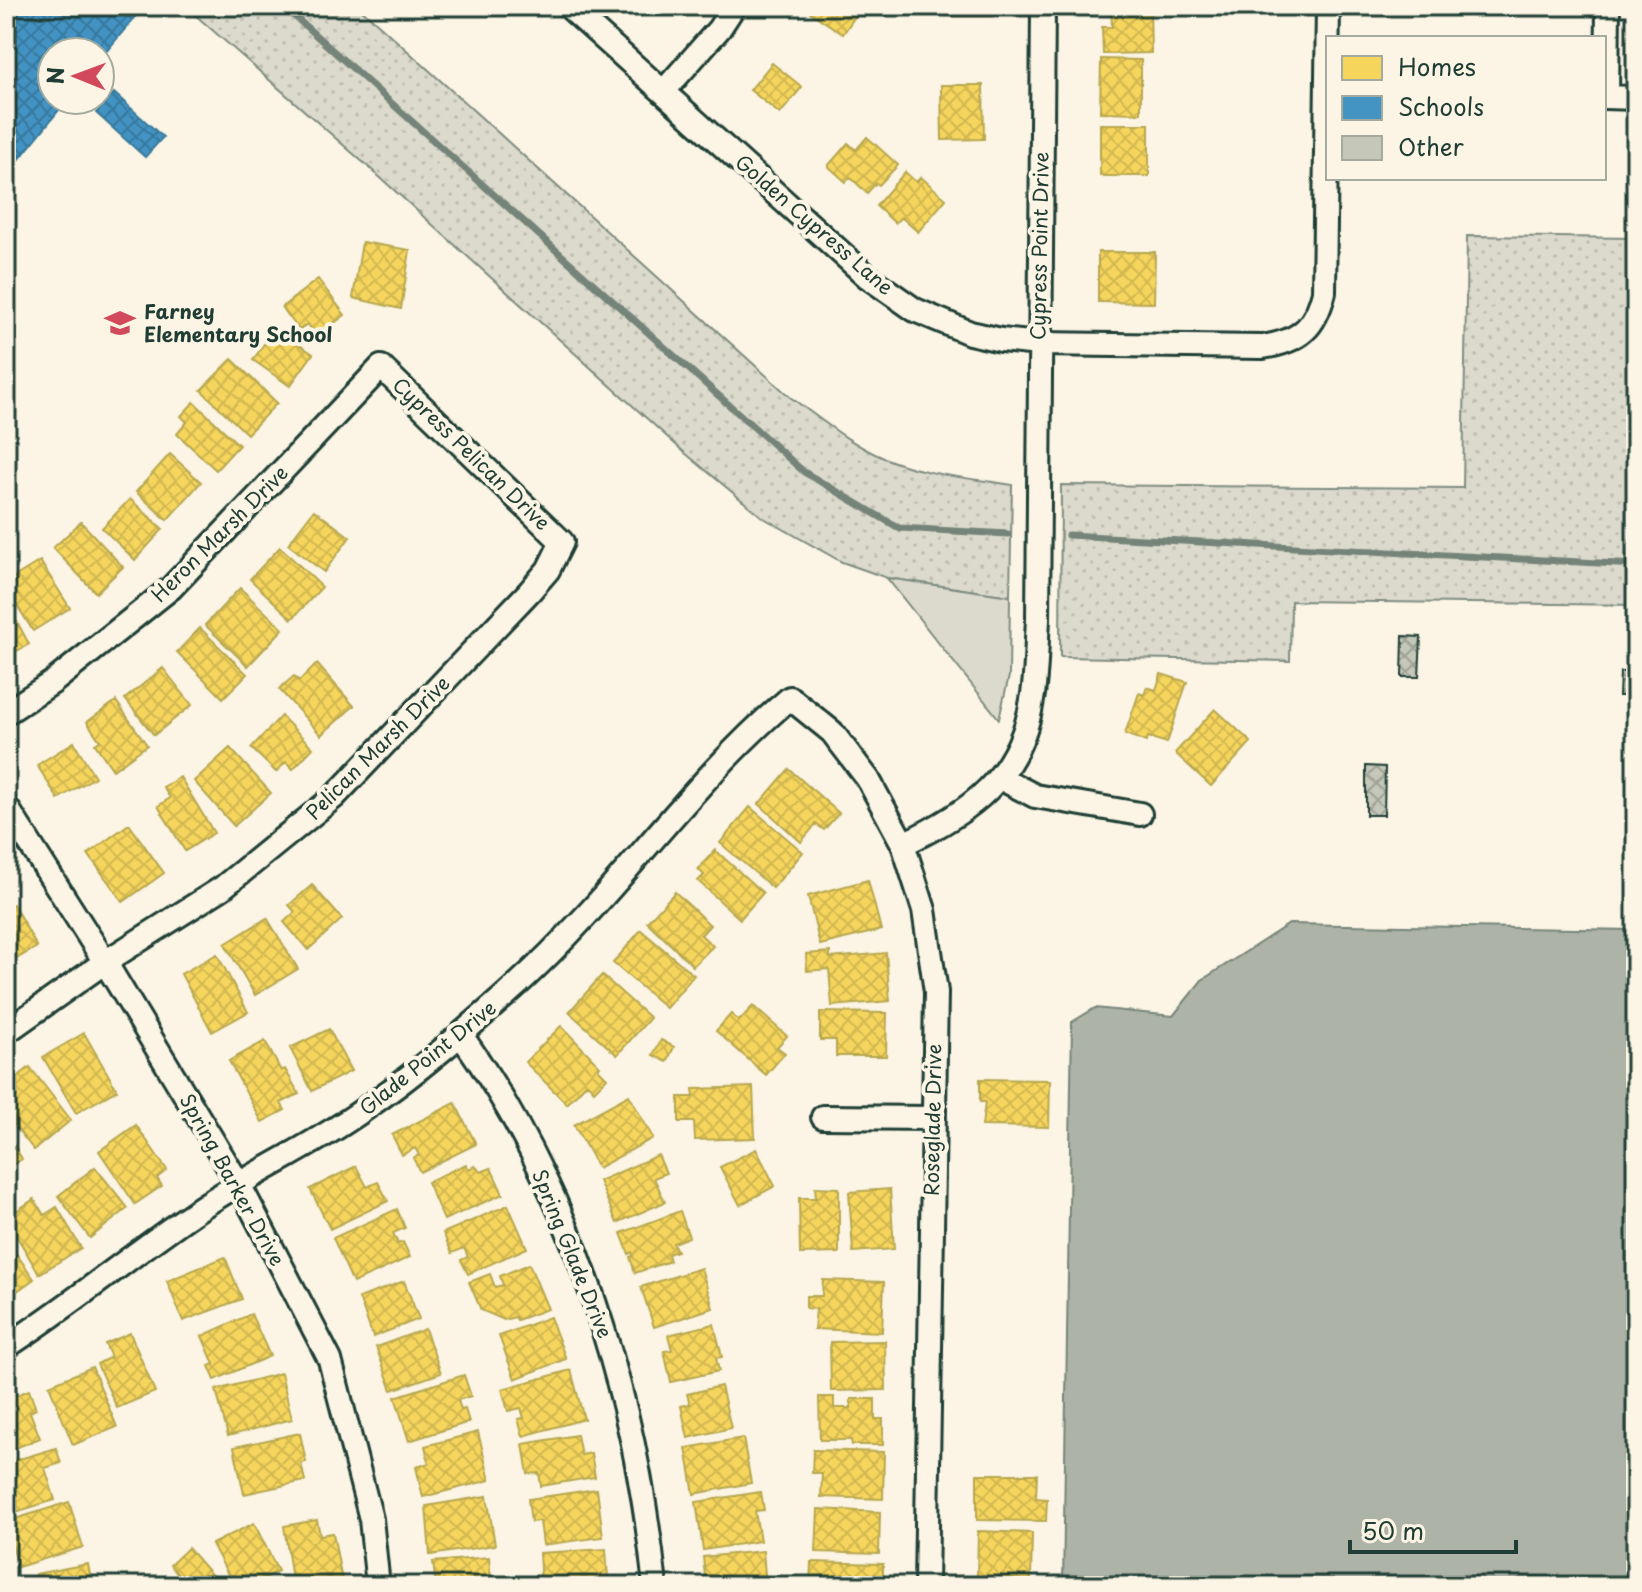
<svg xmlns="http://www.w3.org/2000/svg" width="1642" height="1592" viewBox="0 0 1642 1592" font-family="'Playpen Sans',sans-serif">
  <defs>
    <pattern id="grass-dots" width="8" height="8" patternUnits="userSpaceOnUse" patternTransform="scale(2)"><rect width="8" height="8" fill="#dcdacc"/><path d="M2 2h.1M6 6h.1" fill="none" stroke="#bcbcb0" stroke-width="1.8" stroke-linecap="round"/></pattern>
    <pattern id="homes-cross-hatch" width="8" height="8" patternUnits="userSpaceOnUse" patternTransform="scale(2)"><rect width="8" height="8" fill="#f6d55c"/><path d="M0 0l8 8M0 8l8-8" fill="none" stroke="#d2b851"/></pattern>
    <pattern id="schools-cross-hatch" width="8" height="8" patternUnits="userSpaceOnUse" patternTransform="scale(2)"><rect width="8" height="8" fill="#4393c3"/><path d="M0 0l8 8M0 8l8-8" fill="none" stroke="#37799f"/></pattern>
    <pattern id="building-cross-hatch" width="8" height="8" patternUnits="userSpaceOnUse" patternTransform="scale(2)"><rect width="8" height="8" fill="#c5c7b9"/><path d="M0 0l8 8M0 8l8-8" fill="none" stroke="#9fa397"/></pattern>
  </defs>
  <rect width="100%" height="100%" fill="#fcf5e5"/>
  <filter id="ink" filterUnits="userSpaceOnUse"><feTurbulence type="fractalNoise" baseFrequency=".0125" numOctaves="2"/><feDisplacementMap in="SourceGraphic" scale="16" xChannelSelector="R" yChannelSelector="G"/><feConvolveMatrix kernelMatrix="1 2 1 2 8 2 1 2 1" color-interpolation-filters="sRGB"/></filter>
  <g filter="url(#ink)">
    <!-- grass -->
    <path fill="url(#grass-dots)" stroke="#7e8c80" stroke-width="2" d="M 185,6 L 358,6 L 790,397 C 821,419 850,444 884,458 C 924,475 970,478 1012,485 L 1010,596 L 887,578 L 842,562 L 762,517 L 685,453 L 373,171 Z
      M 1467,236 L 1636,238 L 1636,605 L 1291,601 L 1290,661 L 1060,657 L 1061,485 L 1463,488 Z"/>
    <!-- park -->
    <path fill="#dcdacc" stroke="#7e8c80" stroke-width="2" d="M 887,578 L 1010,596 L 1009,676 L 999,719 Z"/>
    <!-- water -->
    <path fill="#aeb3a7" stroke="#758479" stroke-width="2" d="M 1289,924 L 1636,930 L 1636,1586 L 1063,1586 L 1072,1022 L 1095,1008 L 1173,1016 L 1202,980 Z"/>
    <!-- homes -->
    <path fill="url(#homes-cross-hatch)" stroke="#b6a750" stroke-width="2" d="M 810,6 L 862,6 L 843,34 L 807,10 Z
      M 946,6 L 993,6 L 992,16 L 946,16 Z
      M 1111,6 L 1150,6 L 1151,53 L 1103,54 L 1102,27 L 1112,27 Z
      M 1101,59 L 1141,60 L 1141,113 L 1100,112 Z
      M 772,63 L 802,87 L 780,114 L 750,90 Z
      M 941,85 L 983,85 L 984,139 L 942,140 Z
      M 1100,124 L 1149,124 L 1149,176 L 1100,176 Z
      M 867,137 L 898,165 L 879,185 L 876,183 L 867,193 L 850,177 L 846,182 L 828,166 L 848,143 L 856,150 Z
      M 905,172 L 916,182 L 921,177 L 946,199 L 918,232 L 901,217 L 895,223 L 876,206 Z
      M 362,242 L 410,250 L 401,309 L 353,298 Z
      M 1098,252 L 1155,252 L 1154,303 L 1098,302 Z
      M 318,279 L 345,315 L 317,336 L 307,324 L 299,330 L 282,307 Z
      M 275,328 L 313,354 L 290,386 L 253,360 Z
      M 232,359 L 277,403 L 247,434 L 201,390 Z
      M 194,402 L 239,445 L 216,470 L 177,434 L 187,422 L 181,416 Z
      M 170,454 L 201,482 L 167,520 L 136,492 Z
      M 130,499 L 163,529 L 135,560 L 102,528 Z
      M 314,510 L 350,537 L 324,572 L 288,544 Z
      M 81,522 L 123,567 L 96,593 L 53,548 Z
      M 280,547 L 322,587 L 292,619 L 250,579 Z
      M 40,561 L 70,608 L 33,631 L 6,588 L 6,582 Z
      M 240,588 L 283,629 L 248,666 L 205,625 Z
      M 6,601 L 29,644 L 6,657 Z
      M 200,628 L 247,674 L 223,698 L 177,652 Z
      M 317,664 L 354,706 L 321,735 L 279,689 L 294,676 L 299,681 Z
      M 163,668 L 192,705 L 154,735 L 125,699 Z
      M 1161,674 L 1187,682 L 1167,743 L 1148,737 L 1146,742 L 1125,734 L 1139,693 L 1144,695 L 1147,687 L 1156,690 Z
      M 116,701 L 147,745 L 113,770 L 95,744 L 100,741 L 87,722 Z
      M 1215,709 L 1251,742 L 1211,786 L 1175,753 Z
      M 281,716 L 313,748 L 293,769 L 286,762 L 276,772 L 251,748 Z
      M 74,742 L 95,777 L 58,799 L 37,765 Z
      M 230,748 L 271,793 L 234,826 L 194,781 Z
      M 789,769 L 839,813 L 824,830 L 816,824 L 801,842 L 759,804 Z
      M 180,777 L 214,833 L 185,851 L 158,806 L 170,798 L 163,787 Z
      M 750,807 L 803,852 L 773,888 L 720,843 Z
      M 129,824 L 164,873 L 123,902 L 88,854 Z
      M 715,850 L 763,893 L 740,919 L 698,881 L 704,875 L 698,869 Z
      M 868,880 L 881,930 L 820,945 L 808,896 Z
      M 312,885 L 342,919 L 308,950 L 284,922 L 295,912 L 289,905 Z
      M 675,892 L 710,925 L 701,935 L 713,946 L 693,966 L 647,922 Z
      M 13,904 L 37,947 L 6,965 L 6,908 Z
      M 267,918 L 298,969 L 255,995 L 225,944 Z
      M 641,930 L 694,975 L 666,1008 L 613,963 Z
      M 830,952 L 830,958 L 886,953 L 890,1001 L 832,1006 L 829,969 L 807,971 L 806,954 Z
      M 217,954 L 248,1012 L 212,1032 L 181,974 Z
      M 602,975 L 650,1018 L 617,1055 L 569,1012 Z
      M 753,1006 L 787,1036 L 777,1047 L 785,1053 L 766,1075 L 716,1031 L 731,1014 L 739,1021 Z
      M 820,1012 L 887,1013 L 886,1056 L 836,1056 L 836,1040 L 820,1040 Z
      M 561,1026 L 600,1066 L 598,1069 L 607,1078 L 594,1091 L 587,1083 L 567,1104 L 525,1062 Z
      M 329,1029 L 351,1071 L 312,1091 L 290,1048 Z
      M 84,1033 L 117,1090 L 76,1113 L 43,1057 Z
      M 661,1040 L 674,1047 L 667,1062 L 653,1055 Z
      M 265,1041 L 281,1071 L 285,1069 L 299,1094 L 281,1103 L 285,1110 L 262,1122 L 229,1061 Z
      M 30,1067 L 71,1120 L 34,1150 L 6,1115 L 6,1094 L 9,1091 L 6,1086 Z
      M 980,1079 L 1050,1080 L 1049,1127 L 982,1126 L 985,1102 L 980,1102 Z
      M 753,1087 L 755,1138 L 695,1140 L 694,1122 L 679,1122 L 679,1097 L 694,1097 L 693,1089 Z
      M 629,1095 L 653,1138 L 598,1168 L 574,1125 Z
      M 455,1103 L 476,1144 L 420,1172 L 413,1158 L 419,1155 L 415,1148 L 402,1155 L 392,1135 Z
      M 136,1125 L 167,1170 L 157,1178 L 162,1186 L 135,1204 L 99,1151 Z
      M 6,1132 L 22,1159 L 6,1169 Z
      M 756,1149 L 775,1186 L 740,1205 L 720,1167 Z
      M 658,1155 L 666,1173 L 654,1178 L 665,1202 L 617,1223 L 599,1181 Z
      M 466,1164 L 469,1169 L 475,1166 L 481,1172 L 491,1168 L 503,1194 L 444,1220 L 427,1182 Z
      M 356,1166 L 367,1187 L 378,1182 L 388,1201 L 330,1229 L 310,1189 Z
      M 95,1167 L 128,1208 L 90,1238 L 58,1196 Z
      M 815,1187 L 839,1188 L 839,1253 L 800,1254 L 799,1198 L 816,1198 Z
      M 890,1189 L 894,1249 L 853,1252 L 849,1192 Z
      M 34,1199 L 44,1215 L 57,1207 L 81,1248 L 39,1274 L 6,1218 Z
      M 508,1205 L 527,1248 L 468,1274 L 461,1260 L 468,1257 L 464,1248 L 452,1253 L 443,1233 Z
      M 397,1209 L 405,1228 L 393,1233 L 398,1244 L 403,1242 L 410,1257 L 353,1283 L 333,1238 Z
      M 680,1211 L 689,1237 L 673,1243 L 677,1251 L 668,1254 L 670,1261 L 635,1273 L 630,1257 L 633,1256 L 632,1252 L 629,1254 L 621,1233 Z
      M 6,1239 L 34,1279 L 6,1299 Z
      M 225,1257 L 242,1299 L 183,1321 L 167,1281 Z
      M 529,1264 L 548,1309 L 517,1320 L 515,1317 L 504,1320 L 481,1310 L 469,1282 L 490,1274 L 495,1287 L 503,1285 L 500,1276 Z
      M 701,1268 L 713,1308 L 654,1327 L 641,1287 Z
      M 823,1280 L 884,1282 L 882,1332 L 814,1329 L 816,1309 L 806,1308 L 806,1296 L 822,1296 Z
      M 404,1281 L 419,1319 L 373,1337 L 359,1298 Z
      M 251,1314 L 270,1356 L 215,1380 L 209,1366 L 214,1364 L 202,1336 Z
      M 550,1317 L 566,1359 L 515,1379 L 499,1336 Z
      M 714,1324 L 722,1357 L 716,1358 L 719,1371 L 671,1382 L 664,1351 L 672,1350 L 668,1335 Z
      M 425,1329 L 441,1373 L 392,1390 L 376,1347 Z
      M 130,1333 L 155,1392 L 117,1408 L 97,1364 L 111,1357 L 105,1344 Z
      M 885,1341 L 886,1390 L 831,1391 L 830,1342 Z
      M 92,1367 L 117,1427 L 73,1445 L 49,1385 Z
      M 571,1370 L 584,1419 L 523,1436 L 518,1419 L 524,1418 L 521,1408 L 508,1411 L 502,1389 Z
      M 281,1373 L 292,1419 L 228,1436 L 216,1390 Z
      M 464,1375 L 471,1396 L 458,1400 L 461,1410 L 465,1409 L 469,1422 L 409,1441 L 395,1397 Z
      M 721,1386 L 731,1428 L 688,1438 L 681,1406 L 690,1404 L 687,1394 Z
      M 29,1390 L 36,1409 L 30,1412 L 40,1438 L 6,1452 L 6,1399 Z
      M 819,1397 L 834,1397 L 834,1408 L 851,1408 L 851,1399 L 875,1399 L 875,1419 L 883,1419 L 883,1445 L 852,1445 L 851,1440 L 820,1440 Z
      M 478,1432 L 490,1480 L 423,1497 L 416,1467 L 429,1463 L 425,1446 Z
      M 300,1433 L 306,1462 L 301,1463 L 305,1481 L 244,1494 L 234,1447 Z
      M 577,1435 L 581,1455 L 591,1453 L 595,1477 L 541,1486 L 539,1473 L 528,1474 L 523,1444 Z
      M 743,1438 L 751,1483 L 694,1494 L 686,1448 Z
      M 56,1448 L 61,1463 L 45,1468 L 55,1500 L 6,1515 L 6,1463 Z
      M 813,1450 L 884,1452 L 883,1499 L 821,1497 L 822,1473 L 812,1473 Z
      M 977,1474 L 1037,1474 L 1036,1498 L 1047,1499 L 1046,1521 L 977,1520 Z
      M 597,1489 L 603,1537 L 543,1545 L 540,1521 L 531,1522 L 528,1499 Z
      M 761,1492 L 764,1510 L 755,1511 L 760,1541 L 703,1550 L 696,1502 Z
      M 487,1496 L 495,1545 L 430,1555 L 426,1506 Z
      M 69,1502 L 83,1547 L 18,1567 L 6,1522 Z
      M 818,1509 L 880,1512 L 879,1554 L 816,1552 Z
      M 317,1520 L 320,1535 L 333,1533 L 343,1586 L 312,1586 L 312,1583 L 293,1586 L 284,1526 Z
      M 254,1523 L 278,1571 L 250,1586 L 234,1586 L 212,1544 Z
      M 978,1531 L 1032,1533 L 1031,1580 L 977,1578 Z
      M 188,1548 L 221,1586 L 169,1586 L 180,1577 L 170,1565 Z
      M 606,1549 L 608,1578 L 601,1579 L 602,1586 L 541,1586 L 539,1553 Z
      M 763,1551 L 766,1586 L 706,1586 L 703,1557 Z
      M 489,1557 L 491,1581 L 502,1579 L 503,1586 L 436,1586 L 433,1562 Z
      M 811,1562 L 883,1564 L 883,1586 L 810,1586 Z
      M 88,1564 L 92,1586 L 38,1586 L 35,1574 Z"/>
    <!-- schools -->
    <path fill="url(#schools-cross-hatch)" stroke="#387998" stroke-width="2" d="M 6,6 L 123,6 L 135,17 L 100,59 L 100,52 L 52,52 L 52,100 L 67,100 L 6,176 Z
      M 114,93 L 163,137 L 145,157 L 96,113 Z"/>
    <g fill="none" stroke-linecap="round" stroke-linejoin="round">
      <!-- stream -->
      <path stroke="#758479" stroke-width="7" d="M 283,6 L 804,472 L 899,528 L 1008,534
        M 1068,535 L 1636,565"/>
    </g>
    <!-- building -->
    <path fill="url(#building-cross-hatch)" stroke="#1f3d34" stroke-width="2" d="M 1403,636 L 1421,637 L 1419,677 L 1402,677 Z
      M 1620,672 L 1636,672 L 1636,696 L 1619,696 Z
      M 1366,766 L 1385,767 L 1384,815 L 1366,815 Z"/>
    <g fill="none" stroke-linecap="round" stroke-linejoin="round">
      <!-- street casing -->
      <g stroke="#1f3d34" stroke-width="28">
        <path id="street" d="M 568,6 L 868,277 L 915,310 L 970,333 L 1001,340 L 1039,344 L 1263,347 C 1300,341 1315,328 1324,292 L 1328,6
          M 663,92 L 719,29 L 734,6
          M 1604,97 L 1636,98
          M 1607,97 L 1608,6
          M 6,713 L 53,682 L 171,588 L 381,367 L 562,542 L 548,570 L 529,592 L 334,797 L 222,888 L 105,962 L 6,1032
          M 1000,778 L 1035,796 L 1140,814
          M 6,806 L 105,962 L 240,1186 L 330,1360 L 371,1519 L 378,1586
          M 903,844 C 969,813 1020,778 1032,700 C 1037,674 1036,647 1038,620 L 1043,6
          M 461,1035 C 574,1195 635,1392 655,1586
          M 823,1117 L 933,1118
          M 6,1347 C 71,1305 130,1256 193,1213 C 246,1176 306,1150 359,1113 C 416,1074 468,1029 519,983 C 616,895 690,782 790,698 L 832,732 L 868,779 L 903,844 L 924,910 L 936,992 L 926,1586"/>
      </g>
      <!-- street -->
      <use href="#street" stroke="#fcf5e5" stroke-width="22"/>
    </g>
  </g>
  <!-- icons -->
  <defs>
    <g id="school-bare" transform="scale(2.4)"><path d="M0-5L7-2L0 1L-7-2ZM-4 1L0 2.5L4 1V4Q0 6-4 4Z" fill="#d1495b" stroke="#fcf5e5" stroke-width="2.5" paint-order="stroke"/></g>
  </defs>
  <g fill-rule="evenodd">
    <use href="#school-bare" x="120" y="323"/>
  </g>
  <g text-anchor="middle" stroke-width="8" stroke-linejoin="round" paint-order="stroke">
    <!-- street labels -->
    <g font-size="20" fill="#1f3d34" stroke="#fcf5e5">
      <text transform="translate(814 225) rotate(41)" y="7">Golden Cypress Lane</text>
      <text transform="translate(1040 246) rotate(-89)" y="7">Cypress Point Drive</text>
      <text transform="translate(471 454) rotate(44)" y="7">Cypress Pelican Drive</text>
      <text transform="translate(220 534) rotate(-45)" y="7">Heron Marsh Drive</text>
      <text transform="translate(378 748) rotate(-45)" y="7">Pelican Marsh Drive</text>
      <text transform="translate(428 1058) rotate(-39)" y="7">Glade Point Drive</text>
      <text transform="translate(933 1120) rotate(-89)" y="7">Roseglade Drive</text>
      <text transform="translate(232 1180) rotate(61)" y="7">Spring Barker Drive</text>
      <text transform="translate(572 1254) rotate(68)" y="7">Spring Glade Drive</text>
    </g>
    <!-- poi labels -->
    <g font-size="20" font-weight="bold" fill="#1f3d34" stroke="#fcf5e5" text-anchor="start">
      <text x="144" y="319">Farney<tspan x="144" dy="23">Elementary School</tspan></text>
    </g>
  </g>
  <!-- margin -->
  <rect width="1642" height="1592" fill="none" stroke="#fcf5e5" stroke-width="32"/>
  <rect x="16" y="16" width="1610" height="1560" fill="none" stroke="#1f3d34" stroke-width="3" filter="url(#ink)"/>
  <!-- legend -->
  <rect x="1326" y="36" width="280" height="144" fill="#fcf5e5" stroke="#a4ab9e" stroke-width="2"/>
  <rect x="1342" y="56" width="40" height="24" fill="#f6d55c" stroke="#a4ab9e" stroke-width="2"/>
  <text x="1398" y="76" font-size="24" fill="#1f3d34">Homes</text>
  <rect x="1342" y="96" width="40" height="24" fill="#4393c3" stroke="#a4ab9e" stroke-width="2"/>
  <text x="1398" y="116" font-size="24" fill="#1f3d34">Schools</text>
  <rect x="1342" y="136" width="40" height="24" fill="#c5c7b9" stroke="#a4ab9e" stroke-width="2"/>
  <text x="1398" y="156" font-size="24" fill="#1f3d34">Other</text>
  <!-- north arrow -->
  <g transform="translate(76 76) rotate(271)"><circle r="38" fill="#fcf5e5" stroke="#a4ab9e" stroke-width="2"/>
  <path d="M0-6L14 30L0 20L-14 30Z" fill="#d1495b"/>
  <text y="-12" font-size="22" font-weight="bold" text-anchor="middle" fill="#1f3d34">N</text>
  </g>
  <!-- scale -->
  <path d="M1350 1540v12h166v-12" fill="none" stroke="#1f3d34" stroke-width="4"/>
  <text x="1362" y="1540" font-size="24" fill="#1f3d34" stroke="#fcf5e5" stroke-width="6" paint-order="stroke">50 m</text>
</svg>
